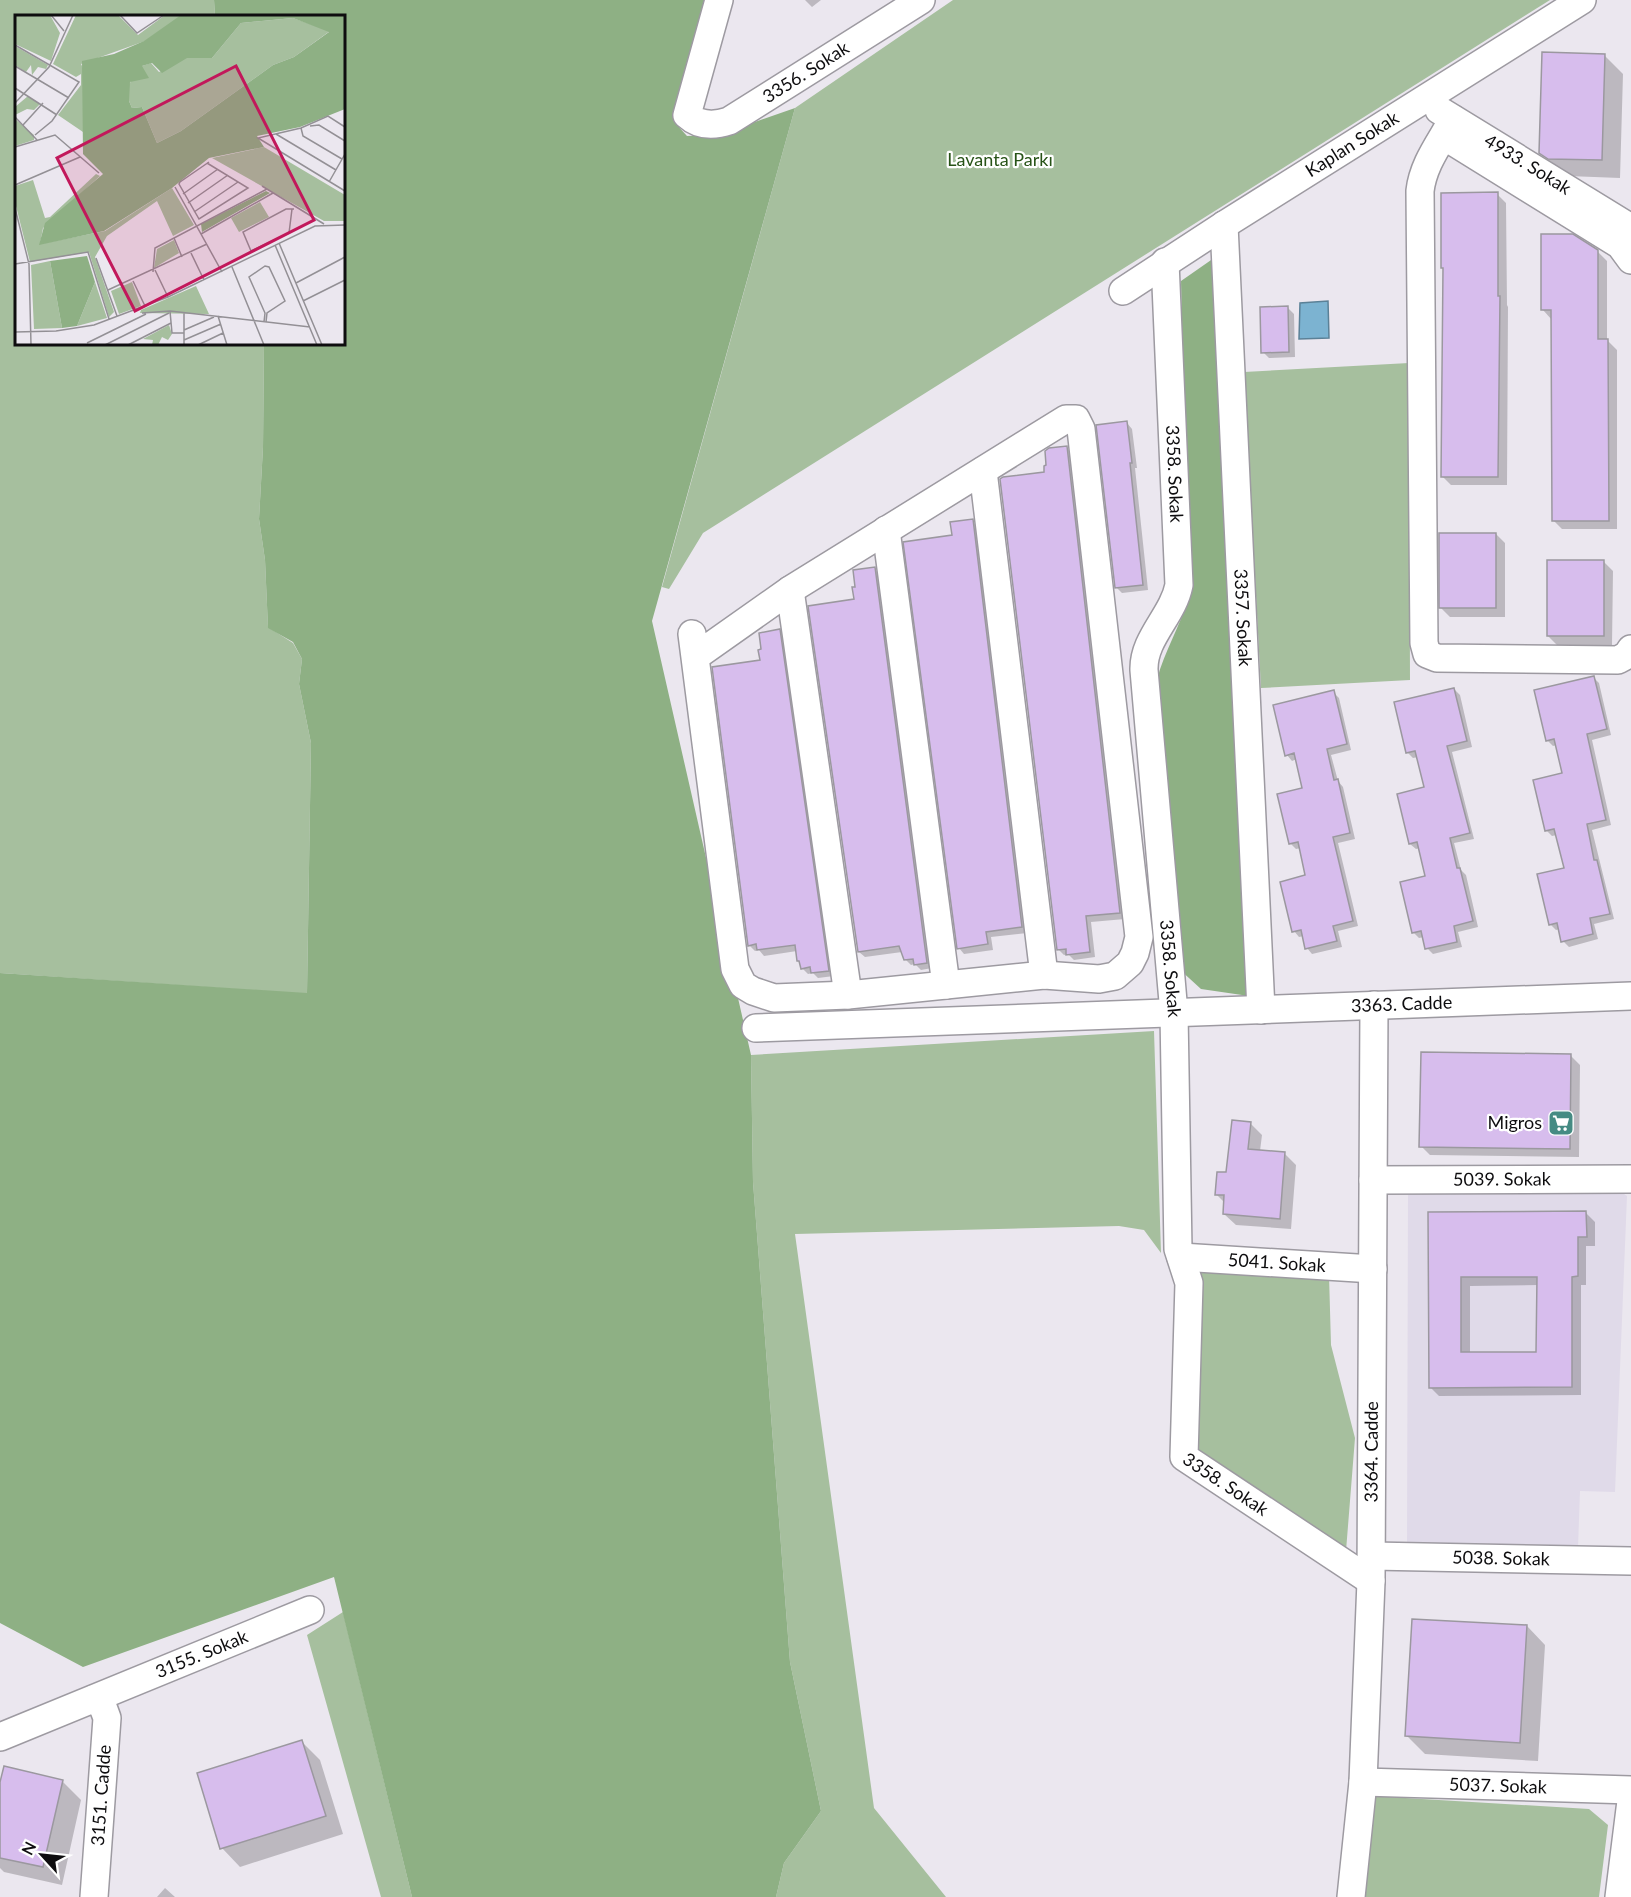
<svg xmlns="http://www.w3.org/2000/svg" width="1631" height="1897" viewBox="0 0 1631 1897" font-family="Lato,sans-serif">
  <rect width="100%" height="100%" fill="#ebe7ef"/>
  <!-- built -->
  <path fill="#e0dae9" d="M 1615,1188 L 1627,1196 L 1615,1492 L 1580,1491 L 1578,1548 L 1407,1546 L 1408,1195 L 1419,1190 Z"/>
  <!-- green -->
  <path fill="#a6bf9e" d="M 0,0 L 214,0 L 215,16 L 16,16 L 16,344 L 264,344 L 263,447 L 259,519 L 265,560 L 268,627 L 293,643 L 302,659 L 299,684 L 311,743 L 307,994 L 0,973 Z
    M 953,0 L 1550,0 L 703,533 L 669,589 L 662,587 L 795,108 Z
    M 1409,363 L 1410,680 L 1261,688 L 1244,372 Z
    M 1154,1031 L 1161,1253 L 1144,1230 L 1119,1226 L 795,1234 L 874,1808 L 946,1897 L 776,1897 L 784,1863 L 821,1811 L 790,1662 L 753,1182 L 751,1055 Z
    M 1198,1264 L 1329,1275 L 1331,1345 L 1355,1438 L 1346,1551 L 1194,1449 Z
    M 343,1612 L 412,1897 L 381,1897 L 307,1635 Z
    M 1372,1796 L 1589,1809 L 1608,1825 L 1599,1897 L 1363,1897 Z"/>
  <!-- forest -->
  <path fill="#8eb084" d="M 214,0 L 711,0 L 677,125 L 687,136 L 718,135 L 795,108 L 652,621 L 751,1055 L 753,1182 L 790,1662 L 821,1811 L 784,1863 L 776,1897 L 412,1897 L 334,1577 L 83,1667 L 0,1623 L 0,973 L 307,993 L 311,743 L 299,684 L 302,659 L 293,642 L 268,628 L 265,560 L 259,519 L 263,447 L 264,344 L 344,344 L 344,16 L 215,16 Z
    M 1214,258 L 1255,995 L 1242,995 L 1201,989 L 1178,968 L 1157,680 C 1164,651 1181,626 1188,597 L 1181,281 Z"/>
  <!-- water -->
  <path fill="#7cb3d1" stroke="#5b8197" stroke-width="1.5" d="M 1328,301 L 1329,338 L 1299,339 L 1300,303 Z"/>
  <!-- shadow -->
  <path fill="#0003" fill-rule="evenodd" d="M 805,0 L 821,0 L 812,7 Z
    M 1604,55 L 1623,74 L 1620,178 L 1568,176 L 1559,171 L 1540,152 Z
    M 1497,194 L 1506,203 L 1507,305 L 1508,307 L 1507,485 L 1451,485 L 1442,476 L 1444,270 L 1442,268 Z
    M 1597,251 L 1607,261 L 1607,340 L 1617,350 L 1617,529 L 1562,529 L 1553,520 L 1552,320 L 1543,310 Z
    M 1288,308 L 1294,314 L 1295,357 L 1269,358 L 1263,352 Z
    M 1127,423 L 1132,429 L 1137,468 L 1135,468 L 1148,590 L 1122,593 L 1116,587 Z
    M 1067,448 L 1072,453 L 1125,919 L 1091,922 L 1095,957 L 1074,960 L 1068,954 L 1064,955 L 1058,949 L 1046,474 Z
    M 972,521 L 978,527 L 1027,933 L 991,937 L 993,950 L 964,954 L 959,948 Z
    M 1496,534 L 1505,543 L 1505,617 L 1450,617 L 1441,608 Z
    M 1604,562 L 1613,571 L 1612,645 L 1557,645 L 1548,636 Z
    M 874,569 L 880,574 L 932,968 L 921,970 L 915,964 L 911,965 L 905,959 L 902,952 L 865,957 L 859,952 L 856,600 Z
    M 779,631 L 785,637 L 834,976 L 818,978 L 813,973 L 808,974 L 802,968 L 797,951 L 764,956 L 759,950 L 755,951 L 749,945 L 761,661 Z
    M 1593,677 L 1599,683 L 1611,735 L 1592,740 L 1611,825 L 1592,830 L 1614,919 L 1594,924 L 1598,939 L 1569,947 L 1563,941 L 1560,929 L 1556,930 L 1550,924 L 1565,869 L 1557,835 L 1552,836 L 1546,830 L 1564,775 L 1557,745 L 1553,746 L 1547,740 Z
    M 1454,689 L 1460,695 L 1472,747 L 1452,752 L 1474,839 L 1454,843 L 1461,870 L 1466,875 L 1478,927 L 1458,932 L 1462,947 L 1433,954 L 1427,948 L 1424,937 L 1419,938 L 1413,932 L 1427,877 L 1420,848 L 1416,849 L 1410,844 L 1425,788 L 1418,757 L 1413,758 L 1407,752 Z
    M 1333,692 L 1339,698 L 1351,750 L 1331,755 L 1338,781 L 1343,787 L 1355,839 L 1338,843 L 1358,926 L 1338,931 L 1342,947 L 1312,954 L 1307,948 L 1304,936 L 1299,937 L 1294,931 L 1307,877 L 1301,848 L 1296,849 L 1291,844 L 1279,795 L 1304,789 L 1297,759 L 1292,761 L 1287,755 Z
    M 1571,1056 L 1580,1065 L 1579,1157 L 1430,1155 L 1421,1146 Z
    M 1250,1123 L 1262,1135 L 1260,1151 L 1284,1153 L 1296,1165 L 1291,1229 L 1236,1225 L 1224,1214 L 1225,1203 L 1216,1194 Z
    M 1586,1213 L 1595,1222 L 1595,1246 L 1586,1246 L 1586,1285 L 1581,1285 L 1581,1395 L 1439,1396 L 1430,1387 L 1429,1214 ZM 1538,1285 L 1538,1353 L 1470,1353 L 1470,1286 Z
    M 1527,1626 L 1545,1645 L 1538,1761 L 1425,1754 L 1407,1736 Z
    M 302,1742 L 320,1760 L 343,1834 L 240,1867 L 222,1848 Z
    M 62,1781 L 81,1800 L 62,1885 L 4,1872 L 0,1868 L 0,1789 Z
    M 165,1888 L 175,1897 L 157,1897 Z"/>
  <!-- building -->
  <path fill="#d7bded" stroke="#9b989f" stroke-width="1.5" fill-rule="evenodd" d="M 1542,52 L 1605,54 L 1602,160 L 1548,159 L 1539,153 Z
    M 1498,192 L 1498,296 L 1500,296 L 1498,477 L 1441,477 L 1443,268 L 1441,268 L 1441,193 Z
    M 1541,234 L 1573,234 L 1598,250 L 1598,339 L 1608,339 L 1609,521 L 1552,521 L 1551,310 L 1541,310 Z
    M 1288,306 L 1289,352 L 1261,353 L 1260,307 Z
    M 1127,421 L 1132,463 L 1130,463 L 1143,585 L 1115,588 L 1096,425 Z
    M 1067,446 L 1120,913 L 1086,916 L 1090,952 L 1066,955 L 1066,949 L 1057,950 L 1000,479 L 1003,477 L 1044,472 L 1044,466 L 1046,465 L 1045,451 L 1049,448 Z
    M 973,519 L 1022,927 L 986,932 L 988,944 L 957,949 L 903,542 L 952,535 L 950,522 Z
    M 1439,533 L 1496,533 L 1496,608 L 1439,608 Z
    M 1547,560 L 1604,560 L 1604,636 L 1547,636 Z
    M 875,567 L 927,963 L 914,965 L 913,959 L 904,960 L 899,946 L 858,952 L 808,606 L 854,599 L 852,587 L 855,587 L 853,570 Z
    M 780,629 L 829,971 L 811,973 L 810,967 L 801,969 L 799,961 L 797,961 L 795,945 L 757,950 L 756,944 L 748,946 L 712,667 L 760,660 L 758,650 L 761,649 L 759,633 Z
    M 1594,676 L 1607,729 L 1587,734 L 1606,820 L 1587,824 L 1594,860 L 1597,860 L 1610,914 L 1590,918 L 1593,934 L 1561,942 L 1557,923 L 1549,925 L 1537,874 L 1564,868 L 1554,829 L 1545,831 L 1533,780 L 1562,773 L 1554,739 L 1546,741 L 1534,690 Z
    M 1454,688 L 1467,741 L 1447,746 L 1470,833 L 1450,838 L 1457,868 L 1460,868 L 1473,921 L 1454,926 L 1457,942 L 1425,949 L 1421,931 L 1412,933 L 1400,882 L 1425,876 L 1417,842 L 1409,844 L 1397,794 L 1424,787 L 1415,751 L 1406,753 L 1394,702 Z
    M 1334,690 L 1347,744 L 1327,749 L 1334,780 L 1338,779 L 1350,833 L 1333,837 L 1353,921 L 1333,926 L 1337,941 L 1305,949 L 1301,930 L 1292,932 L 1280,882 L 1305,875 L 1298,842 L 1289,844 L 1277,794 L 1302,788 L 1294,753 L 1285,756 L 1273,705 Z
    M 1421,1052 L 1571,1054 L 1570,1149 L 1419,1147 Z
    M 1232,1120 L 1251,1122 L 1248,1149 L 1285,1152 L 1280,1219 L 1223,1214 L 1224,1195 L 1215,1195 L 1217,1172 L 1226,1172 Z
    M 1586,1211 L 1587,1237 L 1578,1237 L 1578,1276 L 1572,1277 L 1572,1387 L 1429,1388 L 1428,1212 ZM 1461,1277 L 1537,1277 L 1536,1352 L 1461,1352 Z
    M 1412,1619 L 1527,1625 L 1520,1743 L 1405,1736 Z
    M 302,1740 L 326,1816 L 220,1849 L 197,1773 Z
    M 4,1766 L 63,1780 L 43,1867 L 0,1858 L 0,1782 Z"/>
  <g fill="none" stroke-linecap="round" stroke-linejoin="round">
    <!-- minor casing -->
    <g stroke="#9d9aa1" stroke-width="30">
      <g id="minor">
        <path id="s1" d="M 719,0 L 687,115 C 699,126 714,126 729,121 L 921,0"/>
        <path id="s2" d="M 1439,110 L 1631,228"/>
        <path d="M 1453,119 C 1440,143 1423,164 1420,191 L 1424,643 L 1427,654 L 1437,658 L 1618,660 L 1627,655 L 1631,649"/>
        <path d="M 1444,136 L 1620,245 L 1631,260"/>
        <path id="s3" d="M 1224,225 L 1261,1010"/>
        <path id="s4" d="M 1165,262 L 1179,585 C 1173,616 1143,638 1144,670 L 1174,1013 L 1178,1249 L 1189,1283 L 1184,1457 L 1371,1581"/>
        <path id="s5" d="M 1123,291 L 1224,225 L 1582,0"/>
        <path d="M 983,471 L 1044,975"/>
        <path d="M 886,530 L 946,985"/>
        <path d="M 790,590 L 848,995"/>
        <path d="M 692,634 L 735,969 L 743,985 L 753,991 L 774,998 L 848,995 L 1044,975 L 1099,979 L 1115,976 L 1130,963 L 1135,953 L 1139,937 L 1081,429 L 1076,419 L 1066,419 L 790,590 L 695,657"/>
        <path id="s6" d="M 756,1028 L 1631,996"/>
        <path id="s7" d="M 1373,1180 L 1631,1179"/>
        <path id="s8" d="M 1181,1257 L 1373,1269"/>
        <path id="s9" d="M 1372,1556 L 1631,1561"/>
        <path id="s10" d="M 0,1737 L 310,1610"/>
        <path id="s11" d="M 1363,1782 L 1631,1790"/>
        <path id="s12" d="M 94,1897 L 107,1718 L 103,1707 L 94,1699"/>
        <path id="s13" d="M 1351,1897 L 1363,1782 L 1371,1581 L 1374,1005"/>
        <path d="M 1619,1897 L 1631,1801"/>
      </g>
    </g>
    <!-- minor -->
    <use href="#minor" stroke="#fff" stroke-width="27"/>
  </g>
  <!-- icons -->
  <defs>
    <g id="supermarket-square" transform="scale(1.35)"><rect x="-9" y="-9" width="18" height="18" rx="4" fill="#458b83" stroke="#fff"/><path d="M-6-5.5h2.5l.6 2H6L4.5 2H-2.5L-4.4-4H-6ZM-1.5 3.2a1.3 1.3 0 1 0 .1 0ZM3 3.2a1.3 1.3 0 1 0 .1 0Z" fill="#fff"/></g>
  </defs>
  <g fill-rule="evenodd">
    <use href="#supermarket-square" x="1561" y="1123"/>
  </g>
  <g text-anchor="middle" stroke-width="4.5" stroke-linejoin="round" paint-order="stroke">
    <!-- street labels -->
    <g font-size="18" fill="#0e0d0f" stroke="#fff">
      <text dy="6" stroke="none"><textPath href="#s1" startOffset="255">3356. Sokak</textPath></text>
      <text dy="6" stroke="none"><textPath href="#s5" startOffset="272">Kaplan Sokak</textPath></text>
      <text dy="6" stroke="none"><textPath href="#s2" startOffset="104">4933. Sokak</textPath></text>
      <text dy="6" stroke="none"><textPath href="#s4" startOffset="212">3358. Sokak</textPath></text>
      <text dy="6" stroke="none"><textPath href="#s3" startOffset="393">3357. Sokak</textPath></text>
      <text dy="6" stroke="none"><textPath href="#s4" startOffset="716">3358. Sokak</textPath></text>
      <text dy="6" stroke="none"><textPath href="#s6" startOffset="646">3363. Cadde</textPath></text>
      <text dy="6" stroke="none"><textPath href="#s7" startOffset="129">5039. Sokak</textPath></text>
      <text dy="6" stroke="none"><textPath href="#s8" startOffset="96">5041. Sokak</textPath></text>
      <text dy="6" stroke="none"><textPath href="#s13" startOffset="446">3364. Cadde</textPath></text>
      <text dy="6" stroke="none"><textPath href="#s4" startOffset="1256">3358. Sokak</textPath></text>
      <text dy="6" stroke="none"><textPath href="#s9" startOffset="129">5038. Sokak</textPath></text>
      <text dy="6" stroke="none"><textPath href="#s10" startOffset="218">3155. Sokak</textPath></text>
      <text dy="6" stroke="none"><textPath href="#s11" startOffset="135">5037. Sokak</textPath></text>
      <text dy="6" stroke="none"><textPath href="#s12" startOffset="102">3151. Cadde</textPath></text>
    </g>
    <!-- park labels -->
    <g font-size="18" fill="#275317" stroke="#fff">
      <text x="1000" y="166">Lavanta Parkı</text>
    </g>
    <!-- poi labels -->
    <g font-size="18" fill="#0e0d0f" stroke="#fff" text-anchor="end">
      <text x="1542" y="1129">Migros</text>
    </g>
  </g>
  <!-- overview -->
  <g transform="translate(15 15)">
    <rect width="330" height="330" fill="#ebe7ef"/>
    <path d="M 0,0 L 35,0 L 45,18 L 36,46 L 0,29 ZM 61,0 L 103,0 L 123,20 L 150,0 L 166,1 L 130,26 L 66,49 L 69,55 L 68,117 L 43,100 L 66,70 L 66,59 L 61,62 L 38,49 ZM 278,3 L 315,16 L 279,42 L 258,50 L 166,116 L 142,128 L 127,92 L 117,93 L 114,86 L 114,69 L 127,51 L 136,48 L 144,57 L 172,42 L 197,43 L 226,8 ZM 0,31 L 33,50 L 31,54 L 23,52 L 17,60 L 16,50 L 11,57 L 0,50 ZM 13,81 L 25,89 L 19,95 L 12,94 L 0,100 L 0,92 ZM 0,104 L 19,120 L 19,125 L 0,131 ZM 249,132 L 330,180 L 330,206 L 309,206 L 197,143 ZM 81,159 L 85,161 L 28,213 L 25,229 L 90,216 L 157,173 L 179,210 L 158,221 L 142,186 L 92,221 L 80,242 L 99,297 L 94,302 L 74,237 L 15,247 L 0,187 L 0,171 L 18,165 L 30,203 L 35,202 ZM 245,187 L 254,202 L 224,217 L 216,203 ZM 159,225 L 164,238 L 139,253 L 142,234 ZM 35,246 L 47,313 L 19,314 L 16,250 ZM 80,267 L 92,303 L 62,311 ZM 117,267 L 126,291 L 104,299 L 96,276 ZM 181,271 L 194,299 L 125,298 L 126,295 ZM 154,310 L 157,319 L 153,325 L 147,322 L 143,330 L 137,330 L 138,325 L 128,324 Z" fill="#a6bf9e"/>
    <path d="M 166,0 L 330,0 L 330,94 L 285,112 L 242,121 L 249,132 L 194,143 L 157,173 L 89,216 L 24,230 L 30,208 L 88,159 L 68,139 L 67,46 L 99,39 L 129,26 ZM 278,3 L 314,17 L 279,42 L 258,50 L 166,116 L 142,128 L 127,92 L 117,93 L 114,86 L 115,67 L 134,63 L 127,51 L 137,48 L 147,58 L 172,43 L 197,43 L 226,8 ZM 251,176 L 255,178 L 187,217 L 186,209 ZM 72,241 L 80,267 L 62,311 L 47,313 L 35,246 Z" fill="#8eb084" fill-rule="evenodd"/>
    <path fill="none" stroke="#939095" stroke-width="1.5" d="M 36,0 L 49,16M 105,0 L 122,18 L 149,0M 0,30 L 64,67 L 37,106 L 20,120M 0,51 L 54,83M 0,73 L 42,100M 0,88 L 34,52 L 58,0M 0,102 L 22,125M 8,110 L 28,88M 295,111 L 304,110 L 330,126M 330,112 L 313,101 L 286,113 L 243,123 L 330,176M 286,113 L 288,121 L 327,144M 261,119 L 321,155M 0,132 L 40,120 L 84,158M 192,148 L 233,173 L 184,204 L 164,169 L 165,167 L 194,147M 314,167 L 330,139M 0,170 L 65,142M 247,171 L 309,209M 160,172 L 207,257M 168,179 L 203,154M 173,188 L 213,160M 0,193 L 14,249 L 16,330M 277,194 L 274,218 L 236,236 L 228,217 L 271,194 L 279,194M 179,197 L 223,167M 186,219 L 258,178M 159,223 L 167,242M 264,228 L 307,330M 260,230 L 302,330M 176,238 L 189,265M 81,243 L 102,301M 0,249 L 73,237 L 94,304M 217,252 L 249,330M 140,255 L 153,282M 138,257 L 140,233 L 252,174M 118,266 L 130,291M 281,268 L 330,242M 93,275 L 192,229M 288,286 L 330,265M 155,296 L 157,318 L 169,318M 127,298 L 155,296 L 295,312M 203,301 L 212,330M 249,307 L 250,298 L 234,262 L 250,251 L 254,252 L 270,286 L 252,298 L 251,307M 169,315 L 199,302M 0,317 L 41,316 L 79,310 L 153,282 L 300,211 L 330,210M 169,325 L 206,309M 72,328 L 131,299M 90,330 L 154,298M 113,330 L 156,308M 169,330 L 169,297M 183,330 L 208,318"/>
    <path fill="#c2185b" fill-opacity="0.15" stroke="#c2185b" stroke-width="3" d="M 221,51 L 299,205 L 120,296 L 42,143 Z"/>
    <rect width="330" height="330" fill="none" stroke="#0e0d0f" stroke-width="3"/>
  </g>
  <!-- north arrow -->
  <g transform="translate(42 1855) rotate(297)" stroke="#ffffff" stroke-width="4.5" paint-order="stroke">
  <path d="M0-4.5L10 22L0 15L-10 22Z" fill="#0e0d0f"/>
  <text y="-9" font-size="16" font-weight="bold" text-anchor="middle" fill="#0e0d0f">N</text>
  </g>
</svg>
